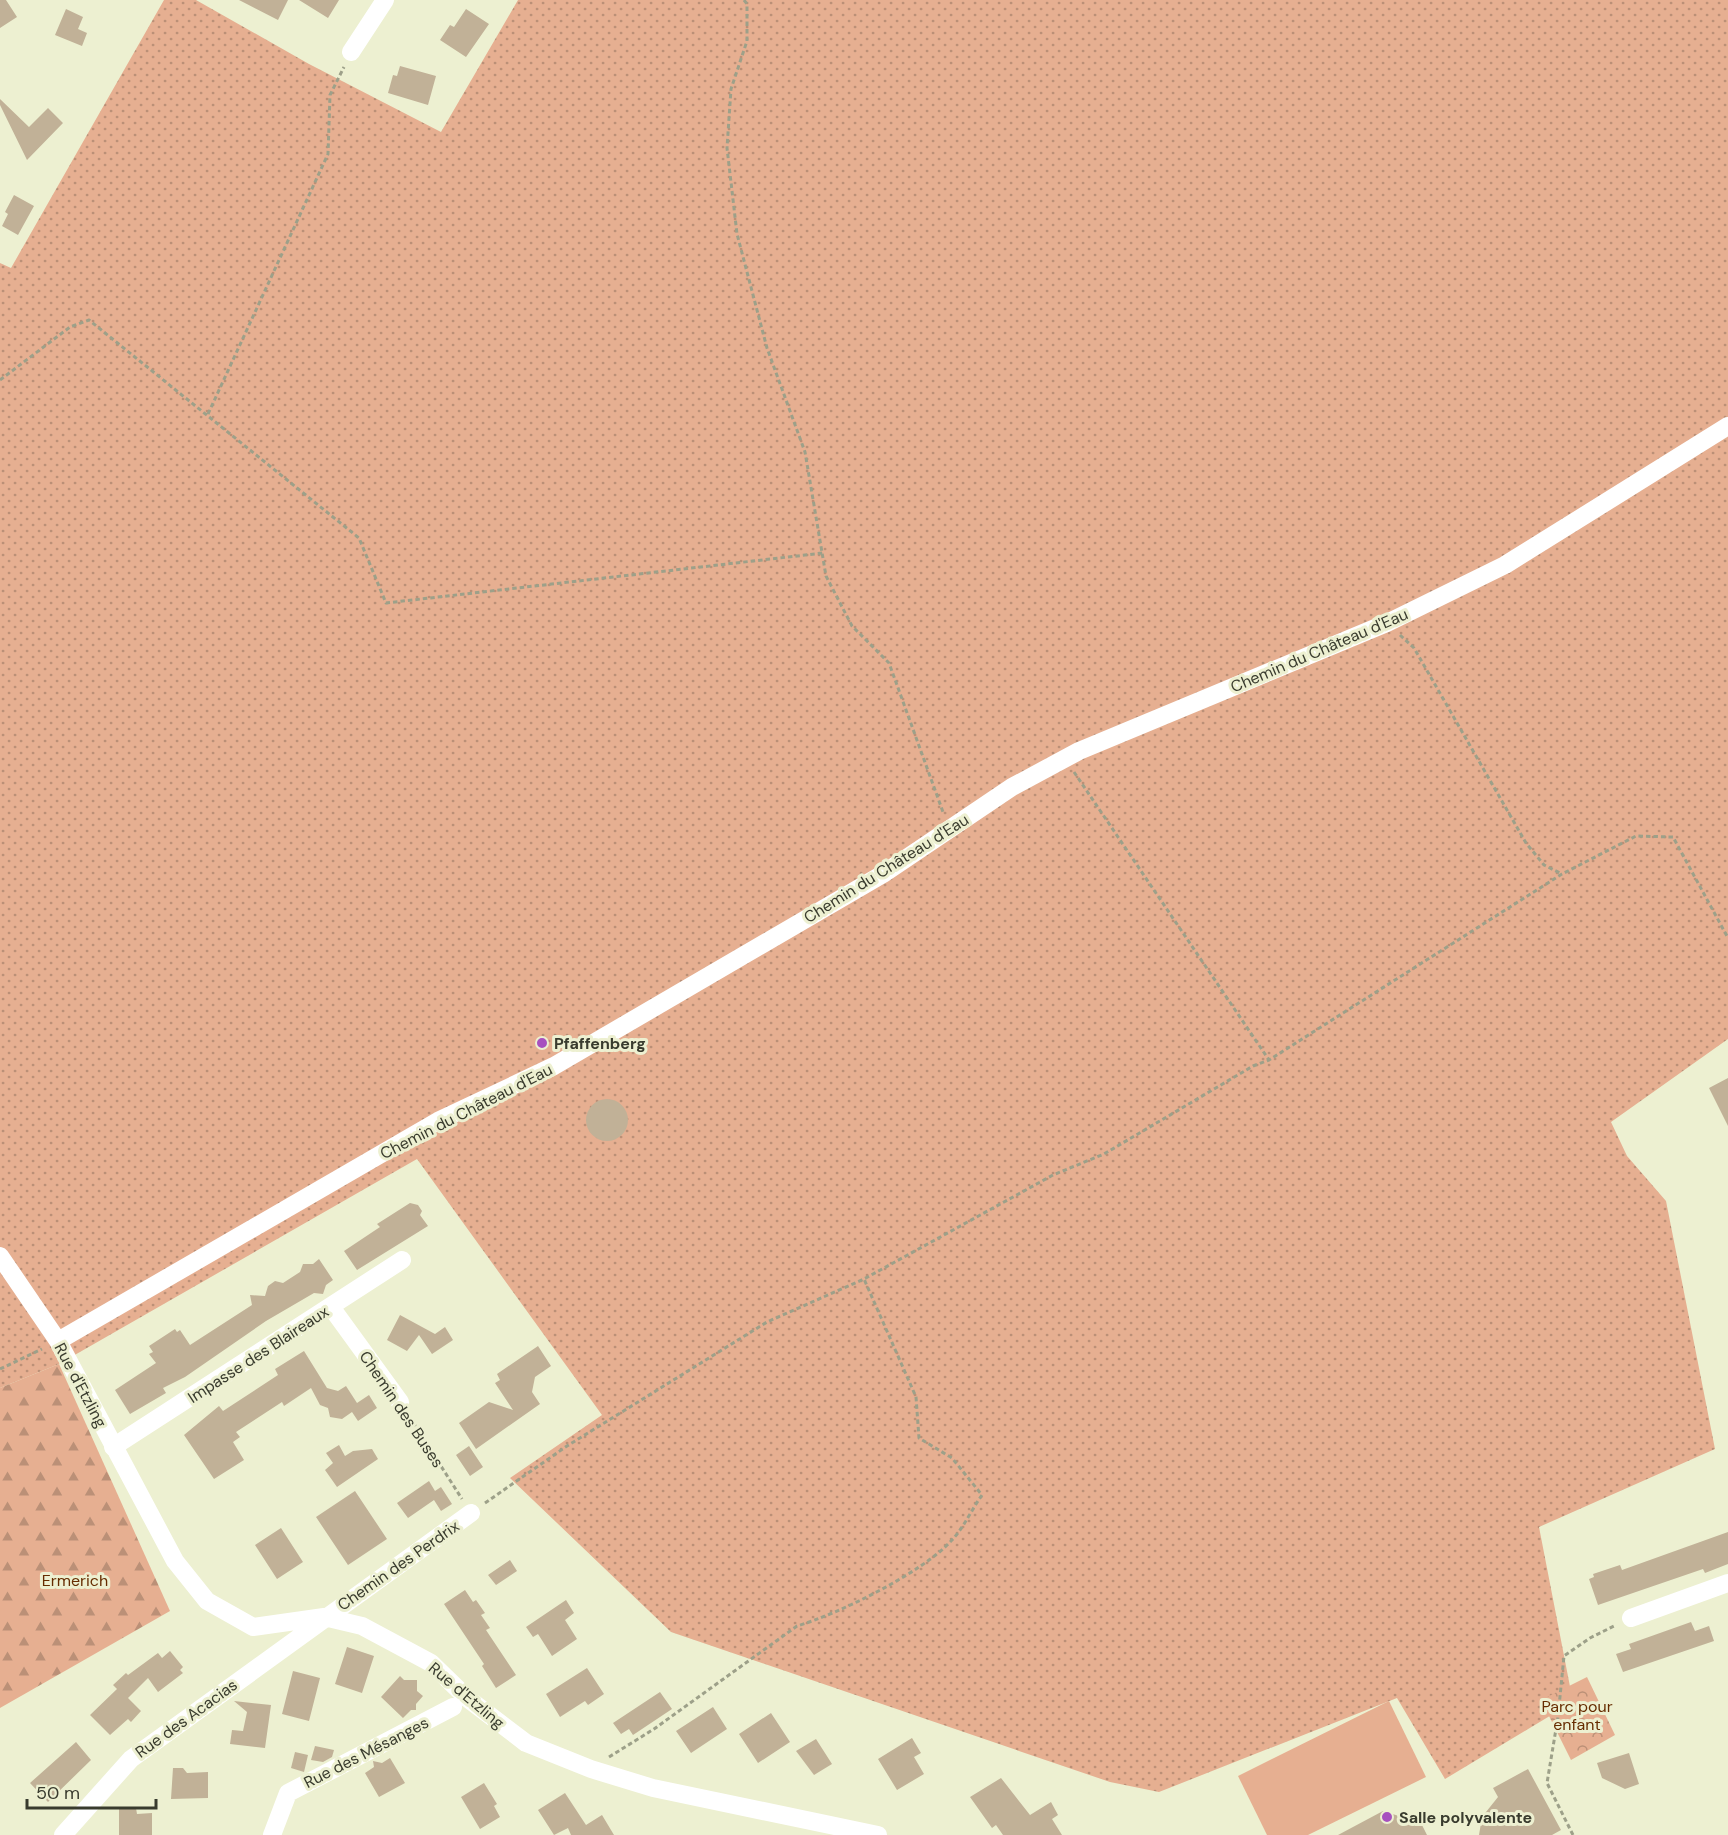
<svg xmlns="http://www.w3.org/2000/svg" width="1728" height="1835" viewBox="0 0 1728 1835" font-family="'DM Sans',sans-serif">
  <defs>
    <pattern id="grass-dots" width="8" height="8" patternUnits="userSpaceOnUse" patternTransform="scale(1.5)"><rect width="8" height="8" fill="#e6af91"/><path d="M2 2h.1M6 6h.1" fill="none" stroke="#bb9077" stroke-width="1.8" stroke-linecap="round"/></pattern>
    <pattern id="forest-firs" width="22" height="20" patternUnits="userSpaceOnUse" patternTransform="scale(1.5)"><rect width="22" height="20" fill="#e6af91"/><path d="M5 1l3.5 6h-7zM16 11l3.5 6h-7z" fill="#bb9077"/></pattern>
    <pattern id="park-crowns" width="20" height="18" patternUnits="userSpaceOnUse" patternTransform="scale(1.5)"><rect width="20" height="18" fill="#e6af91"/><path d="M2 6a3 3 0 1 1 6 0M12 15a3 3 0 1 1 6 0" fill="none" stroke="#bb9077"/></pattern>
  </defs>
  <rect width="100%" height="100%" fill="#edf0d1"/>
  <!-- grass -->
  <path fill="url(#grass-dots)" d="M 164,0 L 196,0 L 309,64 L 441,132 L 518,0 L 1728,0 L 1728,1039 L 1611,1122 L 1627,1156 L 1666,1201 L 1715,1449 L 1539,1527 L 1573,1702 L 1445,1779 L 1397,1698 L 1159,1792 L 1110,1782 L 671,1632 L 510,1478 L 602,1415 L 417,1159 L 59,1364 L 0,1388 L 0,263 L 11,268 Z"/>
  <!-- forest -->
  <path fill="url(#forest-firs)" d="M 59,1364 L 170,1611 L 0,1708 L 0,1388 Z"/>
  <!-- park -->
  <path fill="url(#park-crowns)" d="M 1587,1677 L 1615,1735 L 1571,1760 L 1541,1700 Z"/>
  <!-- pitch -->
  <path fill="#e6af91" d="M 1389,1701 L 1426,1777 L 1308,1835 L 1267,1835 L 1238,1776 Z"/>
  <!-- building -->
  <path fill="#c1b197" d="M 0,0 L 6,0 L 17,17 L 0,28 Z
    M 239,0 L 288,0 L 278,20 Z
    M 299,0 L 339,0 L 328,18 Z
    M 66,9 L 83,17 L 78,29 L 87,33 L 82,46 L 55,35 Z
    M 466,9 L 489,24 L 466,57 L 440,40 L 450,25 L 454,27 Z
    M 400,66 L 436,76 L 428,105 L 388,93 L 393,75 L 397,76 Z
    M 0,99 L 29,127 L 48,108 L 63,123 L 27,160 L 0,105 Z
    M 14,195 L 34,206 L 18,235 L 2,226 L 8,214 L 5,212 Z
    M 1728,1078 L 1728,1126 L 1709,1088 Z
    M586 1120a21 21 0 1 1 42 0a21 21 0 1 1-42 0Z
    M 410,1203 L 418,1205 L 422,1211 L 420,1215 L 428,1226 L 357,1270 L 344,1251 L 380,1227 L 377,1224 Z
    M 319,1259 L 333,1280 L 326,1285 L 323,1294 L 314,1293 L 266,1321 L 185,1377 L 163,1388 L 166,1393 L 130,1414 L 115,1390 L 156,1363 L 149,1354 L 153,1352 L 149,1346 L 175,1329 L 177,1332 L 180,1330 L 190,1345 L 252,1305 L 250,1295 L 265,1296 L 268,1286 L 275,1281 L 283,1283 L 300,1272 L 303,1264 L 313,1264 Z
    M 400,1315 L 435,1334 L 445,1327 L 453,1340 L 432,1354 L 419,1335 L 407,1351 L 387,1340 Z
    M 538,1346 L 551,1366 L 535,1377 L 532,1392 L 540,1404 L 476,1449 L 459,1423 L 489,1402 L 513,1410 L 495,1383 L 500,1380 L 497,1374 Z
    M 304,1351 L 327,1388 L 338,1391 L 346,1386 L 357,1403 L 369,1395 L 377,1408 L 358,1421 L 352,1412 L 342,1419 L 330,1417 L 328,1408 L 320,1405 L 311,1388 L 284,1406 L 282,1402 L 236,1432 L 240,1437 L 233,1442 L 244,1460 L 214,1479 L 184,1435 L 219,1406 L 223,1411 L 278,1375 L 275,1369 Z
    M 339,1445 L 345,1456 L 353,1451 L 372,1449 L 378,1459 L 337,1487 L 325,1470 L 333,1463 L 326,1453 Z
    M 469,1446 L 483,1467 L 470,1476 L 456,1455 Z
    M 429,1481 L 435,1491 L 441,1487 L 452,1504 L 441,1511 L 434,1500 L 408,1518 L 397,1503 Z
    M 355,1491 L 387,1539 L 348,1565 L 316,1517 Z
    M 281,1528 L 303,1562 L 277,1579 L 255,1545 Z
    M 1728,1532 L 1728,1564 L 1705,1573 L 1703,1569 L 1598,1605 L 1589,1579 L 1594,1577 L 1593,1574 L 1620,1565 L 1622,1570 Z
    M 510,1560 L 517,1571 L 496,1585 L 488,1575 Z
    M 465,1590 L 473,1602 L 476,1600 L 485,1613 L 481,1615 L 490,1628 L 486,1630 L 516,1675 L 496,1688 L 482,1666 L 484,1664 L 444,1604 Z
    M 566,1600 L 574,1613 L 565,1620 L 577,1639 L 552,1656 L 538,1634 L 533,1637 L 526,1627 Z
    M 1691,1622 L 1695,1631 L 1709,1626 L 1714,1641 L 1623,1672 L 1616,1654 L 1631,1649 L 1629,1644 Z
    M 347,1647 L 374,1656 L 362,1693 L 335,1684 Z
    M 170,1651 L 183,1667 L 180,1670 L 183,1673 L 158,1692 L 148,1678 L 128,1698 L 141,1711 L 131,1722 L 128,1719 L 110,1735 L 90,1715 L 117,1689 L 113,1685 L 126,1673 L 128,1675 L 158,1653 L 162,1658 Z
    M 587,1668 L 604,1694 L 588,1705 L 585,1701 L 560,1717 L 546,1694 Z
    M 293,1671 L 320,1678 L 309,1721 L 282,1714 Z
    M 400,1676 L 404,1680 L 417,1680 L 417,1691 L 423,1696 L 416,1704 L 416,1710 L 411,1710 L 403,1718 L 381,1697 Z
    M 660,1692 L 672,1709 L 633,1735 L 629,1729 L 621,1734 L 613,1723 Z
    M 234,1701 L 271,1705 L 265,1748 L 230,1744 L 232,1730 L 243,1731 L 247,1712 Z
    M 713,1707 L 727,1729 L 691,1753 L 676,1731 Z
    M 771,1713 L 790,1742 L 758,1763 L 739,1734 Z
    M 912,1738 L 921,1753 L 914,1757 L 924,1774 L 897,1790 L 878,1759 Z
    M 816,1739 L 832,1764 L 814,1775 L 796,1751 Z
    M 76,1742 L 91,1760 L 48,1802 L 30,1783 Z
    M 315,1746 L 334,1750 L 332,1757 L 323,1762 L 311,1760 Z
    M 295,1752 L 308,1755 L 304,1772 L 291,1768 Z
    M 1629,1753 L 1639,1784 L 1625,1789 L 1602,1778 L 1597,1763 Z
    M 390,1758 L 405,1783 L 379,1797 L 365,1773 L 374,1767 L 373,1761 L 382,1763 Z
    M 173,1768 L 183,1768 L 187,1773 L 208,1772 L 208,1798 L 171,1799 Z
    M 1528,1769 L 1561,1830 L 1552,1835 L 1479,1835 L 1482,1817 L 1498,1797 L 1493,1788 Z
    M 1001,1778 L 1030,1815 L 1051,1802 L 1058,1815 L 1052,1819 L 1062,1835 L 1003,1835 L 996,1825 L 992,1828 L 970,1797 Z
    M 484,1783 L 497,1804 L 494,1806 L 500,1817 L 480,1829 L 461,1797 Z
    M 565,1793 L 586,1825 L 602,1815 L 614,1835 L 571,1835 L 568,1828 L 554,1835 L 538,1810 Z
    M 136,1808 L 137,1814 L 152,1813 L 152,1835 L 119,1835 L 119,1809 Z
    M 1383,1811 L 1421,1823 L 1427,1835 L 1338,1835 Z"/>
  <g fill="none" stroke-linecap="round" stroke-linejoin="round">
    <!-- path -->
    <path stroke="#9da089" stroke-width="3" stroke-dasharray="4.5 3" stroke-linecap="butt" d="M 744,0 L 747,4 L 747,41 L 731,89 L 727,148 L 737,234 L 767,348 L 805,452 L 826,576 L 852,626 L 889,663 L 943,812
      M 0,380 L 70,327 L 89,320 L 359,538 L 386,603 L 823,553
      M 208,414 L 328,154 L 330,95 L 344,67
      M 1400,635 L 1414,648 L 1526,843 L 1544,865 L 1562,874
      M 1074,772 L 1269,1060
      M 0,1369 L 42,1349
      M 409,1416 L 462,1499
      M 485,1503 L 567,1446 L 767,1322 L 864,1279 L 1053,1175 L 1104,1154 L 1253,1066 L 1269,1060 L 1562,874 L 1636,836 L 1673,837 L 1728,938
      M 609,1757 L 654,1729 L 797,1626 C 838,1614 922,1573 951,1541 C 963,1529 972,1509 982,1495 L 952,1458 L 919,1438 L 916,1397 L 864,1279
      M 1573,1835 L 1547,1783 L 1558,1717 L 1564,1656 L 1590,1638 L 1616,1625"/>
    <!-- minor -->
    <path stroke="#fff" stroke-width="18" d="M 351,52 L 385,0
      M 0,1256 L 58,1341 L 175,1561 L 207,1601 L 253,1627 L 324,1617 L 362,1626 L 431,1663 L 467,1698 L 526,1743 L 591,1769 L 653,1788 L 878,1835
      M 331,1307 L 400,1402
      M 58,1341 L 438,1121 L 554,1066 L 883,874 L 1012,787 L 1079,751 L 1387,623 L 1505,565 L 1728,426
      M 113,1447 L 402,1260
      M 1631,1618 L 1728,1583
      M 63,1835 L 131,1759 L 471,1513
      M 272,1835 L 288,1793 L 453,1707"/>
  </g>
  <!-- markers -->
  <g fill="#a751bf" stroke="#edf0d1" stroke-width="2">
    <circle cx="542" cy="1043" r="6"/>
    <circle cx="1387" cy="1817" r="6"/>
  </g>
  <g text-anchor="middle" stroke-width="6" stroke-linejoin="round" paint-order="stroke">
    <!-- street labels -->
    <g font-size="16" fill="#393b2e" stroke="#edf0d1">
      <text transform="translate(1319 650) rotate(-23)" y="6">Chemin du Château d'Eau</text>
      <text transform="translate(886 868) rotate(-32)" y="6">Chemin du Château d'Eau</text>
      <text transform="translate(466 1111) rotate(-27)" y="6">Chemin du Château d'Eau</text>
      <text transform="translate(258 1354) rotate(-33)" y="6">Impasse des Blaireaux</text>
      <text transform="translate(81 1385) rotate(62)" y="6">Rue d'Etzling</text>
      <text transform="translate(402 1409) rotate(56)" y="6">Chemin des Buses</text>
      <text transform="translate(398 1565) rotate(-35)" y="6">Chemin des Perdrix</text>
      <text transform="translate(467 1695) rotate(40)" y="6">Rue d'Etzling</text>
      <text transform="translate(186 1718) rotate(-36)" y="6">Rue des Acacias</text>
      <text transform="translate(366 1752) rotate(-27)" y="6">Rue des Mésanges</text>
    </g>
    <!-- poi labels -->
    <g font-size="16" font-weight="bold" fill="#393b2e" stroke="#edf0d1" text-anchor="start">
      <text x="554" y="1049">Pfaffenberg</text>
      <text x="1399" y="1823">Salle polyvalente</text>
    </g>
    <!-- park labels -->
    <g font-size="16" fill="#662c00" stroke="#edf0d1">
      <text x="75" y="1586">Ermerich</text>
      <text x="1577" y="1712">Parc pour<tspan x="1577" dy="18">enfant</tspan></text>
    </g>
  </g>
  <!-- scale -->
  <path d="M27 1799v9h129v-9" fill="none" stroke="#393b2e" stroke-width="3"/>
  <text x="36" y="1799" font-size="18" fill="#393b2e" stroke="#edf0d1" stroke-width="4.5" paint-order="stroke">50 m</text>
</svg>
